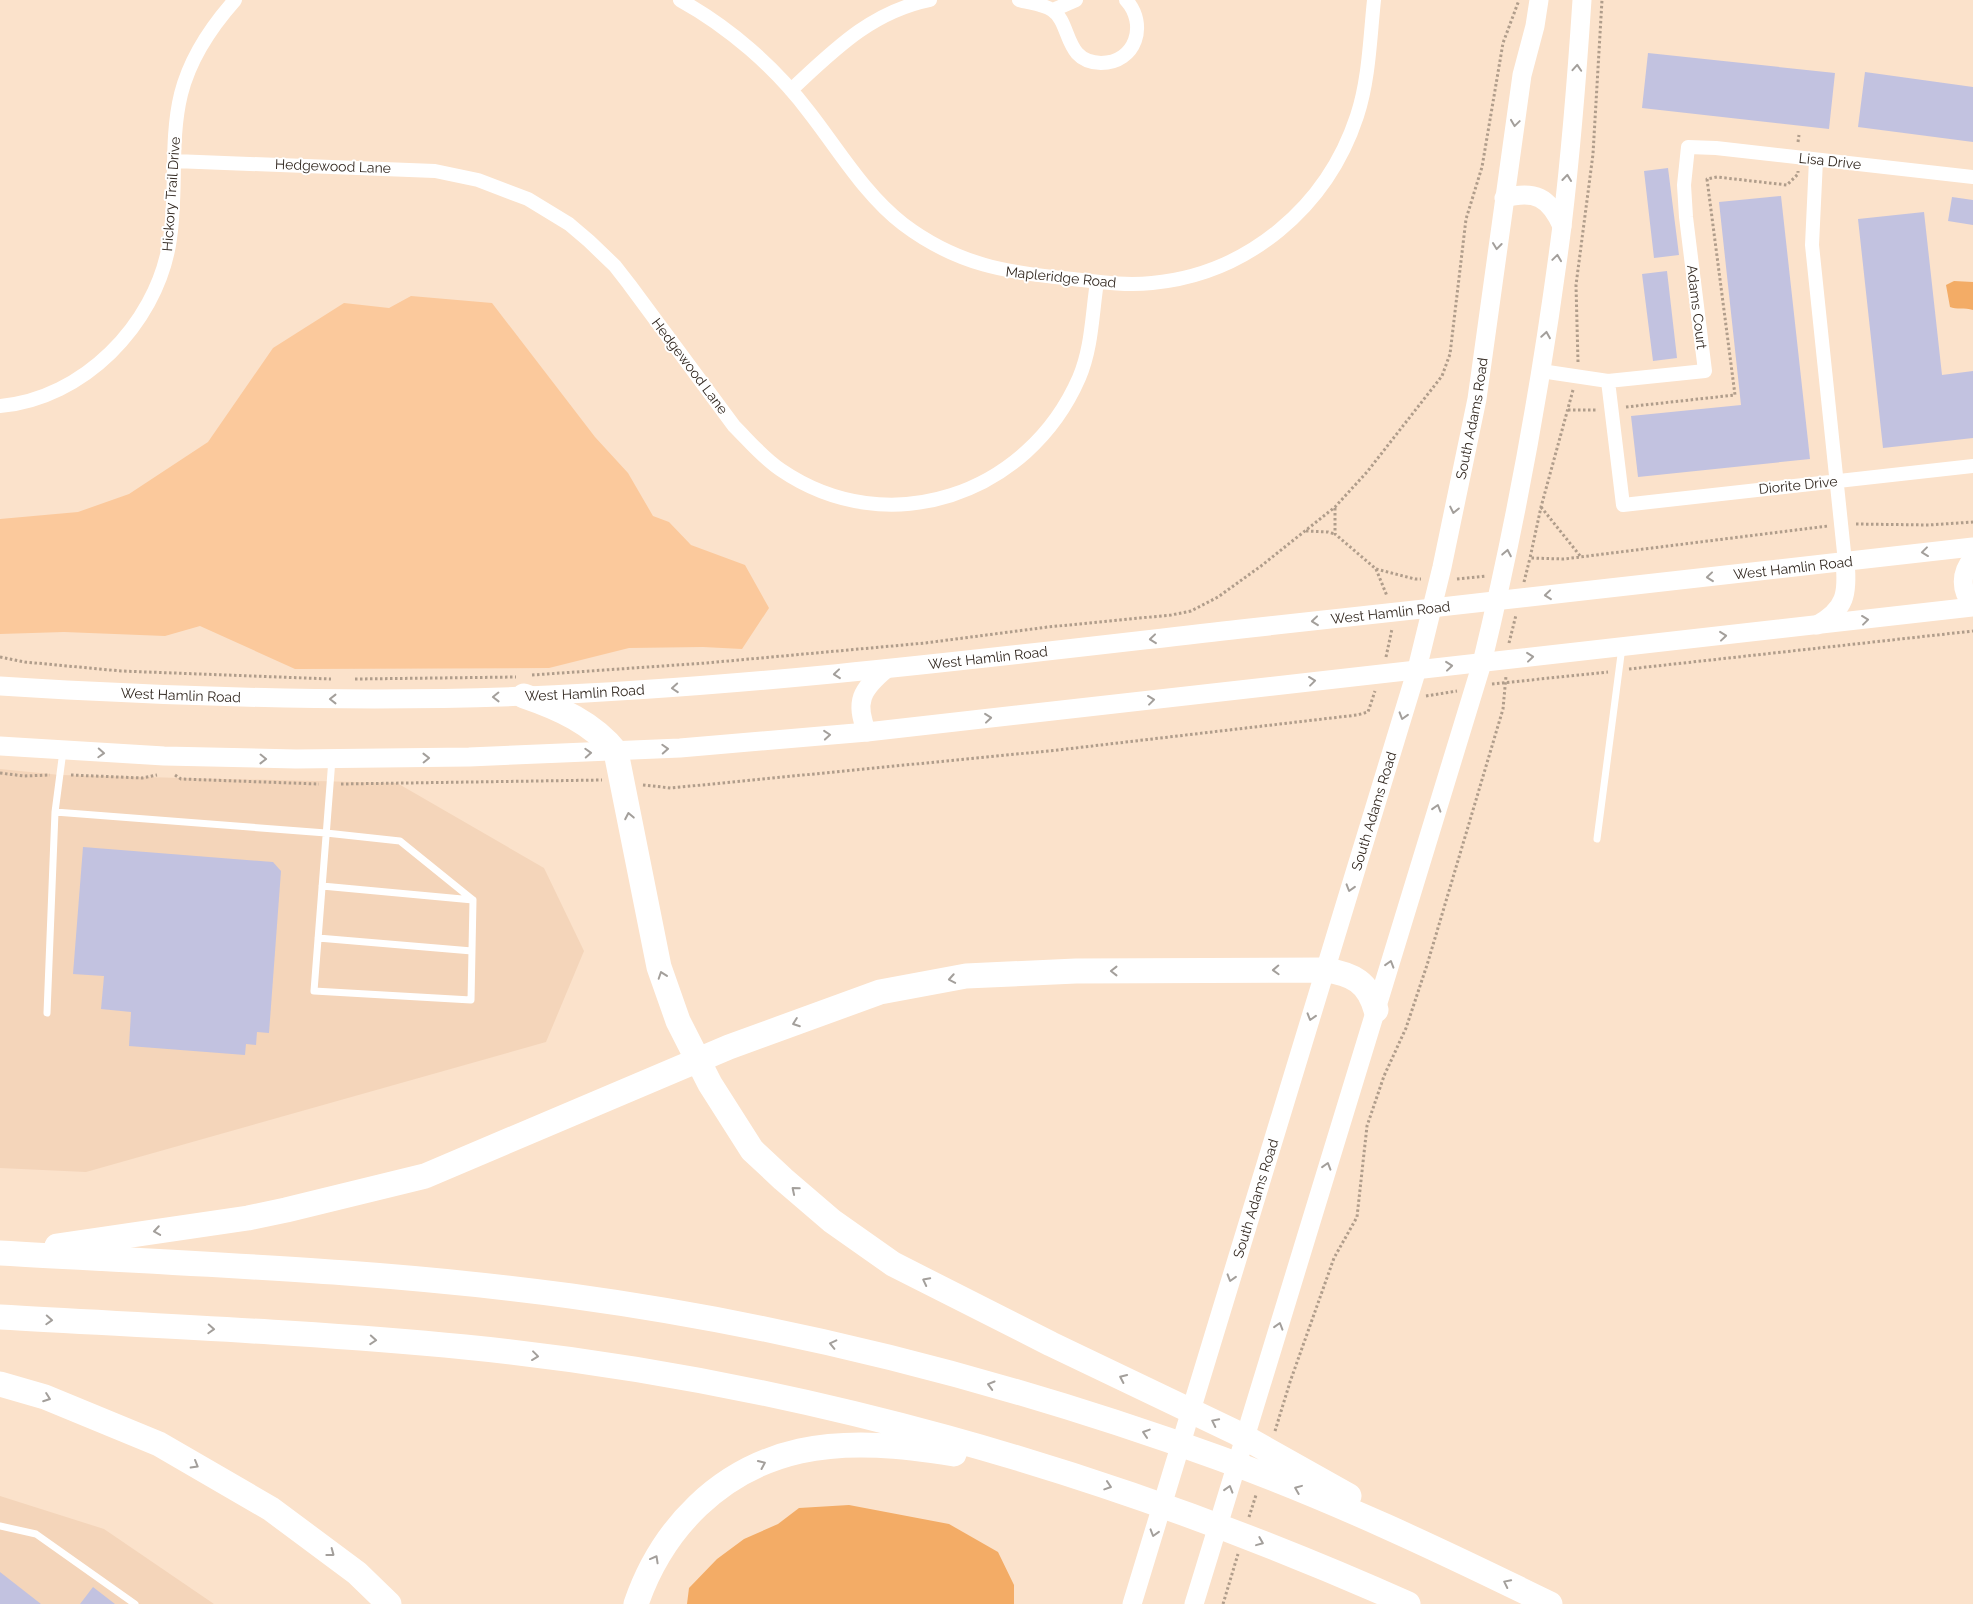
<svg xmlns="http://www.w3.org/2000/svg" width="1973" height="1604" viewBox="0 0 1973 1604" font-family="Raleway,sans-serif">
  <rect width="100%" height="100%" fill="#fbe2cb"/>
  <!-- built -->
  <path fill="#f4d5ba" d="M 0,769 L 60,775 L 397,783 L 544,868 L 584,951 L 546,1042 L 86,1172 L 0,1168 Z
    M 0,1496 L 104,1529 L 214,1604 L 0,1604 Z"/>
  <!-- green -->
  <path fill="#fbc99c" d="M 411,296 L 492,303 L 595,437 L 628,473 L 653,516 L 669,522 L 691,545 L 745,565 L 769,608 L 742,649 L 703,647 L 629,648 L 549,668 L 295,669 L 200,626 L 165,636 L 64,632 L 0,634 L 0,519 L 78,512 L 129,494 L 208,442 L 273,348 L 344,303 L 389,308 Z"/>
  <!-- water -->
  <path fill="#f3ac66" d="M 1954,281 L 1973,282 L 1973,310 C 1965,307 1956,310 1950,307 L 1946,285 Z
    M 849,1505 L 949,1524 L 998,1552 L 1014,1585 L 1014,1604 L 687,1604 L 689,1588 L 717,1559 L 744,1539 L 778,1524 L 799,1508 Z"/>
  <!-- building -->
  <path fill="#c2c2e0" d="M 1648,53 L 1835,73 L 1829,129 L 1642,108 Z
    M 1865,72 L 1973,87 L 1973,142 L 1858,127 Z
    M 1668,168 L 1679,255 L 1654,258 L 1644,171 Z
    M 1781,196 L 1810,459 L 1638,477 L 1631,416 L 1741,405 L 1719,202 Z
    M 1952,197 L 1973,200 L 1973,225 L 1948,221 Z
    M 1924,212 L 1942,375 L 1973,371 L 1973,438 L 1883,448 L 1858,219 Z
    M 1667,271 L 1677,358 L 1653,361 L 1642,274 Z
    M 83,847 L 273,862 L 281,871 L 269,1033 L 257,1032 L 256,1045 L 246,1044 L 245,1055 L 129,1046 L 131,1012 L 101,1009 L 104,976 L 73,974 Z
    M 0,1572 L 41,1604 L 0,1604 Z
    M 93,1587 L 115,1604 L 80,1604 Z"/>
  <g fill="none" stroke-linecap="round" stroke-linejoin="round">
    <!-- path -->
    <path stroke="#b09d8b" stroke-width="3" stroke-dasharray="2.5 2.5" stroke-linecap="butt" d="M 1798,142 L 1799,135
      M 1578,362 L 1576,285 L 1593,154 L 1602,0
      M 1573,390 L 1541,507 L 1530,558 L 1564,559 L 1828,526
      M 1626,407 L 1735,395 L 1707,179 L 1717,177 L 1787,185 L 1798,174 L 1798,171
      M 1568,410 L 1597,410
      M 1541,507 L 1581,557
      M 1335,508 L 1335,534 L 1376,569 L 1415,579 L 1421,579
      M 1856,524 L 1929,525 L 1973,522
      M 1306,531 L 1328,532 L 1335,534
      M 1376,569 L 1387,596
      M 1457,579 L 1486,576
      M 1524,582 L 1530,558
      M 1509,643 L 1516,615
      M 0,657 L 25,662 L 121,671 L 331,679
      M 1386,657 L 1392,629
      M 1629,669 L 1973,631
      M 532,675 L 706,663 L 925,643 L 1048,627 L 1171,615 L 1191,611 L 1218,597 L 1261,566 L 1335,507 L 1367,472 L 1442,376 L 1450,354 L 1466,219 L 1482,167 L 1503,43 L 1519,0
      M 355,679 L 516,677
      M 1492,684 L 1608,672
      M 1426,696 L 1457,691
      M 0,773 L 24,776 L 50,775
      M 71,775 L 142,778 L 157,775
      M 175,775 L 181,779 L 319,784
      M 341,784 L 602,780
      M 643,785 L 671,788 L 1058,750 L 1357,715 L 1368,712 L 1375,691
      M 1275,1431 L 1290,1382 L 1334,1258 L 1357,1217 L 1367,1126 L 1384,1076 L 1406,1028 L 1427,965 L 1503,709 L 1506,676
      M 1249,1517 L 1256,1495
      M 1223,1604 L 1238,1554"/>
    <!-- service -->
    <path stroke="#fff" stroke-width="7" d="M 55,812 L 326,833 L 400,841 L 473,900 L 471,1000 L 314,991 C 320,913 326,836 332,759
      M 1597,839 L 1622,647
      M 322,886 L 473,900
      M 318,938 L 472,951
      M 47,1013 L 55,812 L 63,751
      M 0,1526 L 36,1534 L 135,1604"/>
    <!-- minor -->
    <path stroke="#fff" stroke-width="14" d="M 680,0 C 729,27 775,67 809,112 C 838,149 865,195 903,224 C 957,265 1008,273 1073,279 C 1099,282 1126,286 1152,283 C 1248,274 1327,207 1357,116 C 1369,80 1370,38 1374,0
      M 1019,0 C 1029,3 1043,4 1052,10 C 1072,23 1063,62 1101,63 C 1136,63 1148,24 1126,0
      M 1053,10 L 1076,0
      M 791,90 C 834,50 871,12 930,0
      M 1816,160 L 1812,245 L 1845,562
      M 174,161 L 435,171 L 478,180 L 528,199 L 569,224 L 589,241 L 615,266 L 629,284 L 734,426 C 749,441 763,458 781,470 C 888,543 1028,495 1079,378 C 1092,348 1092,314 1097,282
      M 1541,371 L 1608,381 L 1705,371 L 1686,217 L 1684,185 L 1688,147 L 1716,148 L 1973,177
      M 1608,381 L 1623,505 L 1973,466
      M 0,406 C 83,399 155,325 169,245 C 178,195 169,143 181,94 C 190,58 211,27 235,0"/>
    <!-- secondary -->
    <g stroke="#fff" stroke-width="19">
      <path d="M 1504,198 C 1535,190 1549,197 1562,226"/>
      <path d="M 1973,558 C 1960,573 1960,590 1973,606"/>
      <path d="M 1817,625 C 1846,609 1848,593 1845,562"/>
      <path id="s1" d="M 0,686 C 175,697 352,703 527,696 C 766,686 1003,656 1241,629 C 1485,602 1729,576 1973,547"/>
      <path d="M 867,732 C 854,702 862,689 886,669"/>
      <path d="M 0,746 L 164,756 L 296,759 L 469,757 L 680,748 L 867,732 L 1973,607"/>
      <path id="s2" d="M 1132,1604 L 1417,669 L 1442,567 L 1477,399 L 1522,75 L 1535,26 L 1539,0"/>
      <path d="M 1194,1604 L 1482,663 C 1517,519 1543,373 1562,226 C 1571,151 1577,76 1582,0"/>
    </g>
    <!-- motorway -->
    <path stroke="#fff" stroke-width="25" d="M 524,696 C 559,708 593,723 616,752 L 659,967 L 678,1021 L 710,1084 L 752,1150 L 783,1179 L 832,1221 L 893,1264 L 1051,1344 L 1237,1433 L 1349,1496
      M 57,1246 L 248,1218 L 286,1210 L 425,1176 L 729,1047 L 880,992 L 966,976 L 1076,971 L 1325,970 C 1353,974 1368,982 1376,1010
      M 0,1253 C 190,1264 381,1270 571,1296 C 791,1326 1009,1382 1219,1458 C 1332,1499 1442,1551 1550,1604
      M 0,1317 C 155,1326 310,1332 465,1347 C 790,1379 1110,1471 1408,1604
      M 0,1384 L 45,1397 L 159,1444 L 271,1509 L 357,1573 L 389,1604
      M 636,1604 C 662,1528 720,1469 800,1451 C 851,1440 904,1446 954,1454"/>
  </g>
  <!-- one-way arrows -->
  <defs><path id="oneway-chevron" d="M-2-3.5L2.5 0L-2 3.5" fill="none" stroke-width="1.6" stroke-linecap="round" stroke-linejoin="round" transform="scale(1.25)"/></defs>
  <g stroke="#a39f9b">
    <use href="#oneway-chevron" transform="translate(1577 68) rotate(-86)"/>
    <use href="#oneway-chevron" transform="translate(1515 123) rotate(98)"/>
    <use href="#oneway-chevron" transform="translate(1567 178) rotate(-84)"/>
    <use href="#oneway-chevron" transform="translate(1497 246) rotate(97)"/>
    <use href="#oneway-chevron" transform="translate(1557 258) rotate(-82)"/>
    <use href="#oneway-chevron" transform="translate(1546 335) rotate(-81)"/>
    <use href="#oneway-chevron" transform="translate(1454 510) rotate(102)"/>
    <use href="#oneway-chevron" transform="translate(1925 552) rotate(173)"/>
    <use href="#oneway-chevron" transform="translate(1507 553) rotate(-79)"/>
    <use href="#oneway-chevron" transform="translate(1710 577) rotate(174)"/>
    <use href="#oneway-chevron" transform="translate(1548 595) rotate(174)"/>
    <use href="#oneway-chevron" transform="translate(1865 620) rotate(-7)"/>
    <use href="#oneway-chevron" transform="translate(1315 621) rotate(174)"/>
    <use href="#oneway-chevron" transform="translate(1723 636) rotate(-6)"/>
    <use href="#oneway-chevron" transform="translate(1153 639) rotate(174)"/>
    <use href="#oneway-chevron" transform="translate(1530 657) rotate(-6)"/>
    <use href="#oneway-chevron" transform="translate(1449 666) rotate(-6)"/>
    <use href="#oneway-chevron" transform="translate(837 674) rotate(174)"/>
    <use href="#oneway-chevron" transform="translate(1312 681) rotate(-7)"/>
    <use href="#oneway-chevron" transform="translate(675 688) rotate(176)"/>
    <use href="#oneway-chevron" transform="translate(496 697) rotate(179)"/>
    <use href="#oneway-chevron" transform="translate(333 699) rotate(-180)"/>
    <use href="#oneway-chevron" transform="translate(1151 700) rotate(-7)"/>
    <use href="#oneway-chevron" transform="translate(1403 716) rotate(107)"/>
    <use href="#oneway-chevron" transform="translate(988 718) rotate(-6)"/>
    <use href="#oneway-chevron" transform="translate(827 735) rotate(-5)"/>
    <use href="#oneway-chevron" transform="translate(665 749) rotate(-3)"/>
    <use href="#oneway-chevron" transform="translate(101 753) rotate(3)"/>
    <use href="#oneway-chevron" transform="translate(588 753) rotate(-3)"/>
    <use href="#oneway-chevron" transform="translate(426 758) rotate(-1)"/>
    <use href="#oneway-chevron" transform="translate(263 759) rotate(1)"/>
    <use href="#oneway-chevron" transform="translate(1437 808) rotate(-73)"/>
    <use href="#oneway-chevron" transform="translate(629 816) rotate(-101)"/>
    <use href="#oneway-chevron" transform="translate(1350 888) rotate(107)"/>
    <use href="#oneway-chevron" transform="translate(1390 964) rotate(-73)"/>
    <use href="#oneway-chevron" transform="translate(1276 970) rotate(178)"/>
    <use href="#oneway-chevron" transform="translate(1114 971) rotate(-180)"/>
    <use href="#oneway-chevron" transform="translate(662 975) rotate(-109)"/>
    <use href="#oneway-chevron" transform="translate(952 979) rotate(170)"/>
    <use href="#oneway-chevron" transform="translate(1311 1017) rotate(107)"/>
    <use href="#oneway-chevron" transform="translate(796 1023) rotate(160)"/>
    <use href="#oneway-chevron" transform="translate(1327 1166) rotate(-73)"/>
    <use href="#oneway-chevron" transform="translate(795 1190) rotate(-140)"/>
    <use href="#oneway-chevron" transform="translate(157 1231) rotate(171)"/>
    <use href="#oneway-chevron" transform="translate(1231 1278) rotate(107)"/>
    <use href="#oneway-chevron" transform="translate(926 1281) rotate(-153)"/>
    <use href="#oneway-chevron" transform="translate(49 1320) rotate(3)"/>
    <use href="#oneway-chevron" transform="translate(1279 1326) rotate(-73)"/>
    <use href="#oneway-chevron" transform="translate(211 1329) rotate(3)"/>
    <use href="#oneway-chevron" transform="translate(373 1340) rotate(4)"/>
    <use href="#oneway-chevron" transform="translate(833 1344) rotate(-167)"/>
    <use href="#oneway-chevron" transform="translate(535 1356) rotate(7)"/>
    <use href="#oneway-chevron" transform="translate(1123 1378) rotate(-155)"/>
    <use href="#oneway-chevron" transform="translate(991 1385) rotate(-164)"/>
    <use href="#oneway-chevron" transform="translate(47 1398) rotate(20)"/>
    <use href="#oneway-chevron" transform="translate(1215 1422) rotate(-154)"/>
    <use href="#oneway-chevron" transform="translate(1146 1433) rotate(-162)"/>
    <use href="#oneway-chevron" transform="translate(762 1464) rotate(-24)"/>
    <use href="#oneway-chevron" transform="translate(195 1465) rotate(30)"/>
    <use href="#oneway-chevron" transform="translate(1108 1486) rotate(18)"/>
    <use href="#oneway-chevron" transform="translate(1229 1489) rotate(-73)"/>
    <use href="#oneway-chevron" transform="translate(1298 1489) rotate(-158)"/>
    <use href="#oneway-chevron" transform="translate(1154 1533) rotate(107)"/>
    <use href="#oneway-chevron" transform="translate(1260 1542) rotate(22)"/>
    <use href="#oneway-chevron" transform="translate(331 1553) rotate(37)"/>
    <use href="#oneway-chevron" transform="translate(655 1559) rotate(-61)"/>
    <use href="#oneway-chevron" transform="translate(1507 1583) rotate(-154)"/>
  </g>
  <g text-anchor="middle" stroke-width="4" stroke-linejoin="round" paint-order="stroke">
    <!-- street labels -->
    <g font-size="14" fill="#332921" stroke="#fff">
      <text transform="translate(1830 161) rotate(6)" y="5">Lisa Drive</text>
      <text transform="translate(333 166) rotate(2)" y="5">Hedgewood Lane</text>
      <text transform="translate(171 194) rotate(-86)" y="5">Hickory Trail Drive</text>
      <text transform="translate(1061 277) rotate(6)" y="5">Mapleridge Road</text>
      <text transform="translate(1697 307) rotate(83)" y="5">Adams Court</text>
      <text transform="translate(690 366) rotate(53)" y="5">Hedgewood Lane</text>
      <text dy="5" stroke="none"><textPath href="#s2" startOffset="1234">South Adams Road</textPath></text>
      <text transform="translate(1798 485) rotate(-6)" y="5">Diorite Drive</text>
      <text dy="5" stroke="none"><textPath href="#s1" startOffset="1800">West Hamlin Road</textPath></text>
      <text dy="5" stroke="none"><textPath href="#s1" startOffset="1395">West Hamlin Road</textPath></text>
      <text dy="5" stroke="none"><textPath href="#s1" startOffset="990">West Hamlin Road</textPath></text>
      <text dy="5" stroke="none"><textPath href="#s1" startOffset="585">West Hamlin Road</textPath></text>
      <text dy="5" stroke="none"><textPath href="#s1" startOffset="181">West Hamlin Road</textPath></text>
      <text dy="5" stroke="none"><textPath href="#s2" startOffset="829">South Adams Road</textPath></text>
      <text dy="5" stroke="none"><textPath href="#s2" startOffset="424">South Adams Road</textPath></text>
    </g>
  </g>
</svg>
